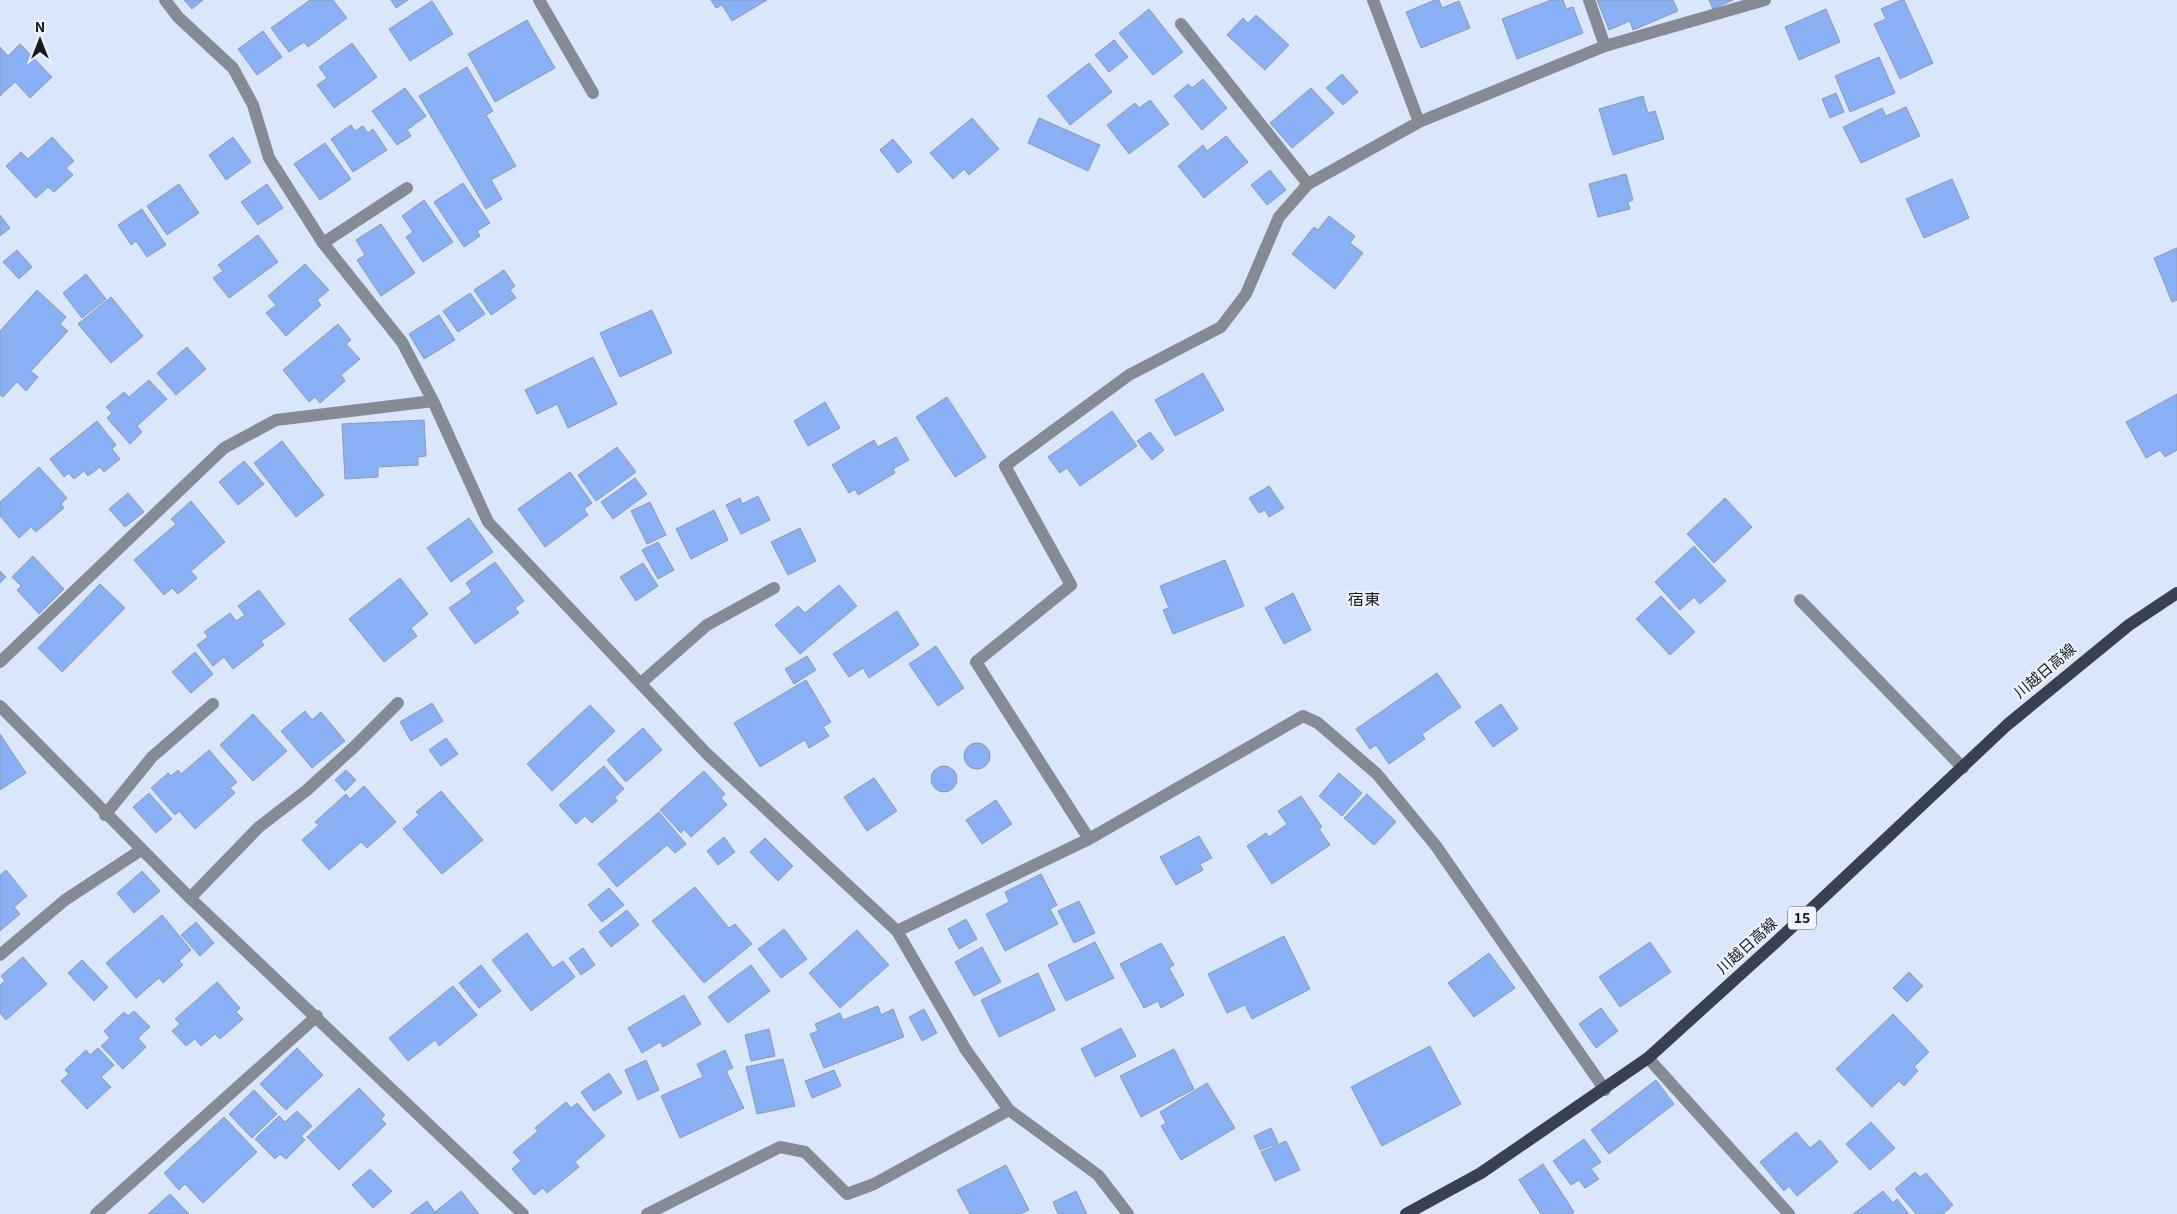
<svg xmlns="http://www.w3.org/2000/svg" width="2177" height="1214" viewBox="0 0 2177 1214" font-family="Georgia,'Noto Sans JP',serif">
  <rect width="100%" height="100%" fill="#dae6fc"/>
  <!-- building -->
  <path fill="#89b0f4" stroke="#8f9aaf" d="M 184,0 L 203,0 L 192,9 Z
    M 310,0 L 333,0 L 347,18 L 308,47 L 304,42 L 289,52 L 271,28 Z
    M 391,0 L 408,0 L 396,8 Z
    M 711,0 L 767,0 L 732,21 L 722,5 L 716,8 Z
    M 1435,0 L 1439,0 L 1442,8 L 1459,1 L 1470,28 L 1421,48 L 1406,12 Z
    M 1551,0 L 1563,0 L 1566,9 L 1573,7 L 1583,33 L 1517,59 L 1502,19 Z
    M 1597,0 L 1673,0 L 1678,11 L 1633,30 L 1630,21 L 1609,30 Z
    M 1709,0 L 1733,0 L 1713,9 Z
    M 1901,0 L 1904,0 L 1933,63 L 1900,79 L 1874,24 L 1886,19 L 1881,9 Z
    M 432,1 L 453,34 L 410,61 L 389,29 Z
    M 1149,9 L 1183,52 L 1153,75 L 1119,33 Z
    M 1826,9 L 1840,42 L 1799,60 L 1785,27 Z
    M 1256,15 L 1289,45 L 1265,70 L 1227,35 L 1243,18 L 1248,23 Z
    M 527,20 L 555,68 L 495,102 L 468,54 Z
    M 263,31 L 282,57 L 257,75 L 238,49 Z
    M 1114,40 L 1128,57 L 1109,72 L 1095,55 Z
    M 352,43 L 377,77 L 334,108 L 317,85 L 327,78 L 319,67 Z
    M 20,44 L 52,77 L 30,98 L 15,82 L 0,96 L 0,47 L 8,56 Z
    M 1879,57 L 1895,93 L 1850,112 L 1835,76 Z
    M 1089,63 L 1112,92 L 1070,125 L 1047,96 Z
    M 467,67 L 493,111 L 486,115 L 516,166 L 491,180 L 502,199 L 486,209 L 419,96 Z
    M 1342,74 L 1358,92 L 1343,105 L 1326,88 Z
    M 1203,79 L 1227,108 L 1202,130 L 1174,96 L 1188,84 L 1192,88 Z
    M 405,88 L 426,116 L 407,130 L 411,136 L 397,145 L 372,111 Z
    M 1311,88 L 1334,113 L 1292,148 L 1270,123 Z
    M 1836,93 L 1844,112 L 1830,118 L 1822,99 Z
    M 1643,96 L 1648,113 L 1655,111 L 1664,139 L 1613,155 L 1599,109 Z
    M 1150,100 L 1169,124 L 1129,154 L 1107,125 L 1135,103 L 1139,108 Z
    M 1906,107 L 1920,136 L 1861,163 L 1843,127 L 1882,108 L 1886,116 Z
    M 972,118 L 999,149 L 969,175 L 964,169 L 953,179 L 930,153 Z
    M 1039,118 L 1100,145 L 1088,171 L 1028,143 Z
    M 351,125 L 355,131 L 363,126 L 368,133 L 373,129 L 387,150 L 353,172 L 331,139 Z
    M 1226,136 L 1248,162 L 1204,198 L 1178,166 L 1203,145 L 1207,151 Z
    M 52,137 L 74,161 L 66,168 L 73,175 L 54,192 L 48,187 L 36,198 L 6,166 L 21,152 L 28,159 Z
    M 233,137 L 251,162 L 226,180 L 209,155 Z
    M 893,139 L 912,162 L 898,173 L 880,150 Z
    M 325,143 L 351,179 L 320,200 L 294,164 Z
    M 1270,170 L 1286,190 L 1267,205 L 1251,185 Z
    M 1626,174 L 1633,200 L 1628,202 L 1630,209 L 1598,217 L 1589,184 Z
    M 1952,179 L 1969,218 L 1924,238 L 1906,199 Z
    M 463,183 L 490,223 L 477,231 L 480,236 L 464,247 L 434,202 Z
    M 179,184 L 199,213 L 167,235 L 147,206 Z
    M 267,184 L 283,208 L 258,225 L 241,202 Z
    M 424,200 L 453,242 L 423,262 L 406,237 L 413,232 L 402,216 Z
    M 142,209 L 166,245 L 147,257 L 136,241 L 131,245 L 118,225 Z
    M 0,215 L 10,228 L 0,236 Z
    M 1329,216 L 1355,236 L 1350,243 L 1363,253 L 1335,289 L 1292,254 L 1314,227 L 1318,230 Z
    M 381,224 L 415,273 L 381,296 L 357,260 L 365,255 L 356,240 Z
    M 258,235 L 278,262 L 229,298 L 213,278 L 223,271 L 218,265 Z
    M 2177,248 L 2177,300 L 2172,302 L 2154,258 Z
    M 17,250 L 32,267 L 19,279 L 3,262 Z
    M 305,264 L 329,290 L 317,300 L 321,305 L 286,336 L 266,313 L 276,305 L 268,296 Z
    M 504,270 L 515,286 L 510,290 L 516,298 L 491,315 L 474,290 Z
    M 86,274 L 106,299 L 82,318 L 63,293 Z
    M 37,290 L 66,317 L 60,324 L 68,331 L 31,371 L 38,377 L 26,391 L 17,382 L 3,397 L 0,395 L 0,331 Z
    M 470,293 L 485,314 L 458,332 L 443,311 Z
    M 111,297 L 143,336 L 111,363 L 78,324 Z
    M 652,310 L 672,353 L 620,377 L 600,333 Z
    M 439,315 L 455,340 L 424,359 L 409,334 Z
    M 338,324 L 351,340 L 346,344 L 360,359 L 341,375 L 345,381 L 320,403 L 315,397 L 309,402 L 283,370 Z
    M 187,347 L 206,369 L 176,395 L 157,373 Z
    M 593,357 L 617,404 L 568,428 L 557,404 L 537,414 L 525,390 Z
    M 1203,373 L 1224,410 L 1175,436 L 1155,400 Z
    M 149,380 L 167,399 L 137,426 L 142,432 L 130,444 L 107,418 L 112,413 L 106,407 L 124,392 L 129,397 Z
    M 2177,394 L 2177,450 L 2165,457 L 2160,450 L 2146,458 L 2126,422 Z
    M 947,397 L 986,457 L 955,477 L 916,417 Z
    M 825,402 L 840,428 L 808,446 L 794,421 Z
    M 1112,411 L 1137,446 L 1080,486 L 1067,468 L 1060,473 L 1048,457 Z
    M 424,420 L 426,456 L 418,457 L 418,465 L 378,467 L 378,477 L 345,479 L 342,424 Z
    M 97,421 L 116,445 L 112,449 L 120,459 L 104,472 L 100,467 L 88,476 L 84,471 L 74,479 L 69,473 L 64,477 L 50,459 Z
    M 1150,432 L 1164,450 L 1152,460 L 1137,441 Z
    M 896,437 L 909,460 L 893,469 L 895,473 L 858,495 L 855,489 L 849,493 L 832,465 L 874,440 L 878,447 Z
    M 282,441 L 324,495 L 296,517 L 254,463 Z
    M 617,447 L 636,472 L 596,501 L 578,475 Z
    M 244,461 L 264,484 L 238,505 L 219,482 Z
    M 39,467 L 67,498 L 61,504 L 64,508 L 36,532 L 31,527 L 19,538 L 0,516 L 0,502 Z
    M 570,472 L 592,503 L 584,509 L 588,515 L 545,547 L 518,509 Z
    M 635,478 L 647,494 L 613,519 L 601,502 Z
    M 1269,486 L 1284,508 L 1269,517 L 1265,510 L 1259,513 L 1249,498 Z
    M 128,493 L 144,512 L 125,527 L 109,509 Z
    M 758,496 L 770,520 L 741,534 L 726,505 L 740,498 L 742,504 Z
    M 1725,498 L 1752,527 L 1714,563 L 1687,534 Z
    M 191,501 L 225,542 L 191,571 L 197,578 L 178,594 L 172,588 L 164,595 L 134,560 L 176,524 L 171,519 Z
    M 650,502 L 666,535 L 647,544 L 631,511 Z
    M 714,510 L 728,540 L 691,559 L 676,529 Z
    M 469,518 L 493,552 L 451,582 L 427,548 Z
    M 800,528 L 816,561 L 788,575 L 771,542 Z
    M 658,542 L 674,570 L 658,579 L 642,550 Z
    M 1694,546 L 1726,581 L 1700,604 L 1694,597 L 1680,610 L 1655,582 Z
    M 33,556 L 64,589 L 39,614 L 17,590 L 21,586 L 12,577 Z
    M 1225,560 L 1244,606 L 1173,634 L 1163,610 L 1169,608 L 1160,586 Z
    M 495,562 L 524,601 L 515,608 L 519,613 L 475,644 L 449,608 L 472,592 L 466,583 Z
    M 643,563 L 658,586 L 636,601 L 620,577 Z
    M 0,571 L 6,577 L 0,583 Z
    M 400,578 L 428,614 L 411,628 L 417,636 L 384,662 L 349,619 Z
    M 100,584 L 125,608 L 62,672 L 38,648 Z
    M 839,585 L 857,606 L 800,654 L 775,625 L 798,606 L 805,613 Z
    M 259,590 L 285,624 L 261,641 L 264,645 L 233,669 L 224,657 L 213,666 L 197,645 L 208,637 L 204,632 L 230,613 L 236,621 L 245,615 L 238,606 Z
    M 1293,593 L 1311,630 L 1284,644 L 1265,608 Z
    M 1661,596 L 1695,632 L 1670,655 L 1636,619 Z
    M 897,611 L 919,645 L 869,678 L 863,668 L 849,677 L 833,654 Z
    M 936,646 L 964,688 L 938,706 L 909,664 Z
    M 195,652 L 213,674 L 191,693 L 172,672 Z
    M 807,656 L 816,670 L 794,684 L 785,669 Z
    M 1437,673 L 1461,707 L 1422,734 L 1425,739 L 1389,764 L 1376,745 L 1370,749 L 1356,729 Z
    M 806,680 L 831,722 L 823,727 L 829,736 L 809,748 L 805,740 L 760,767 L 734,723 Z
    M 432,703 L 443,721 L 411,741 L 400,722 Z
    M 1501,704 L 1518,729 L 1493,747 L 1475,722 Z
    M 590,705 L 615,731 L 552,791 L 527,764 Z
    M 305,711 L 312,720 L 321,712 L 345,741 L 312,768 L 281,731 Z
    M 253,714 L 287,751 L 253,781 L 220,745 Z
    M 643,728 L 662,750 L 626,782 L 607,760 Z
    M 0,734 L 26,773 L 0,790 Z
    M 446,738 L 458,754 L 441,766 L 429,750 Z
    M964 756a13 13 0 1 1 26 0a13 13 0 1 1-26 0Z
    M 209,750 L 237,782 L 230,788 L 235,793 L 195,829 L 179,811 L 175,815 L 151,788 L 168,773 L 171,776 L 178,770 L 181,774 Z
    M 604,766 L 624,789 L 615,797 L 617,801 L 592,823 L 585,816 L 576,824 L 559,805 Z
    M931 779a13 13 0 1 1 26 0a13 13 0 1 1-26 0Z
    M 346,770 L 356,780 L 345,791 L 335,780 Z
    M 704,771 L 725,794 L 721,798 L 727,805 L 691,837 L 684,829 L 681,833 L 660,810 Z
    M 1339,773 L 1362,793 L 1342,816 L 1319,796 Z
    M 874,778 L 897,811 L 867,831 L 844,797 Z
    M 364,786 L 396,822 L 367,848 L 361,842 L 329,870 L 302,840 L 319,825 L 315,822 L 346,794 L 350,799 Z
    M 441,791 L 483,840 L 442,874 L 403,829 L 419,815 L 416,812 Z
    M 149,793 L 172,819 L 156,833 L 133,807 Z
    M 1367,794 L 1396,822 L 1374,845 L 1344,818 Z
    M 1301,796 L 1322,827 L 1319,829 L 1330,845 L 1272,884 L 1247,846 L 1266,833 L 1269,837 L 1287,824 L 1278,811 Z
    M 996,800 L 1012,824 L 982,844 L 966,820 Z
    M 659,812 L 686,844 L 675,853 L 667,845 L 617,887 L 598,864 Z
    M 1199,836 L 1212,858 L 1200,864 L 1203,870 L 1176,885 L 1160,857 Z
    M 724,837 L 735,852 L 718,865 L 707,851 Z
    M 765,838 L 793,866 L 778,881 L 750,852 Z
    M 6,870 L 27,896 L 14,907 L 20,914 L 0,931 L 0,875 Z
    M 142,871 L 160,891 L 134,913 L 117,893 Z
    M 1041,874 L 1057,905 L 1050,909 L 1058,924 L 1005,951 L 986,914 L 1009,902 L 1005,892 Z
    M 695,887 L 729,928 L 735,924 L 752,944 L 704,983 L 652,921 Z
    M 609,888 L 624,905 L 602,922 L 588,905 Z
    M 1079,901 L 1095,933 L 1074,943 L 1058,911 Z
    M 627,910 L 639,925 L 611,947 L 599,932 Z
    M 162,915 L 191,950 L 179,961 L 183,965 L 163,983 L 159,978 L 136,998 L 106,963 Z
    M 966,919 L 977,939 L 959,949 L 948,929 Z
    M 196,922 L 214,943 L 200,956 L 181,935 Z
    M 784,929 L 807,959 L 781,978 L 758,949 Z
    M 857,930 L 889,965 L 840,1008 L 809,973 Z
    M 527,933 L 553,968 L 563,961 L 575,977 L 531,1011 L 492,960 Z
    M 1284,936 L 1310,989 L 1252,1019 L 1245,1005 L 1227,1013 L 1208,974 Z
    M 1095,942 L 1114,978 L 1066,1001 L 1048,965 Z
    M 1650,942 L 1671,972 L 1620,1007 L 1599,977 Z
    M 1161,943 L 1174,965 L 1169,968 L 1184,995 L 1161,1008 L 1158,1001 L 1144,1008 L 1120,964 Z
    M 982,947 L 1001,982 L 974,996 L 955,962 Z
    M 583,948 L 595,965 L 581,975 L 569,958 Z
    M 1489,953 L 1515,988 L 1474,1017 L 1448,983 Z
    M 23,957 L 47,984 L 6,1020 L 0,1013 L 0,985 L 5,981 L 1,976 Z
    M 82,960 L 108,987 L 94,1001 L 68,973 Z
    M 481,965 L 501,991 L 479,1008 L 459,983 Z
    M 751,965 L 770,991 L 728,1023 L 708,997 Z
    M 1909,972 L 1923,986 L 1907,1002 L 1893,988 Z
    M 1038,973 L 1055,1010 L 999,1037 L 981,1000 Z
    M 217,982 L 240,1008 L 236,1012 L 243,1019 L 220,1039 L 215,1034 L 201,1046 L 195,1039 L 186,1046 L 172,1031 L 180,1024 L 175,1019 Z
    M 453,986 L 477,1015 L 439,1046 L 435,1040 L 408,1061 L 389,1038 Z
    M 684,995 L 701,1024 L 663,1047 L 660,1042 L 642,1053 L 628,1028 Z
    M 878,1006 L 881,1015 L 893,1009 L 904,1037 L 824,1068 L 810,1034 L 818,1031 L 815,1024 L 840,1013 L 843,1020 Z
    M 1601,1008 L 1618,1031 L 1596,1048 L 1579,1024 Z
    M 924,1009 L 937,1033 L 922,1041 L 909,1017 Z
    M 134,1011 L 150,1027 L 138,1038 L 146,1047 L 123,1069 L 101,1046 L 110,1038 L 104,1031 L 124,1012 L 128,1016 Z
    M 1893,1014 L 1929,1052 L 1914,1067 L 1918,1071 L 1904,1086 L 1899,1081 L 1872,1107 L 1836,1069 Z
    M 1121,1028 L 1136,1056 L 1095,1077 L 1081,1049 Z
    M 769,1029 L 775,1056 L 751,1061 L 745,1035 Z
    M 1430,1046 L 1461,1104 L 1382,1146 L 1351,1087 Z
    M 98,1048 L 114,1065 L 101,1077 L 111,1087 L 87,1109 L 61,1081 L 69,1074 L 65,1070 L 86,1050 L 90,1055 Z
    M 297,1048 L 323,1075 L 286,1110 L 260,1084 Z
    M 1174,1049 L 1194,1089 L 1141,1117 L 1120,1076 Z
    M 725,1050 L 733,1068 L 726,1071 L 744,1108 L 680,1138 L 661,1096 L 703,1077 L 697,1064 Z
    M 783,1059 L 795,1106 L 757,1114 L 746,1067 Z
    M 646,1060 L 659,1090 L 638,1100 L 625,1070 Z
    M 834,1070 L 841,1086 L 812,1098 L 805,1081 Z
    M 609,1073 L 622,1093 L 594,1111 L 581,1092 Z
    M 1656,1080 L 1674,1104 L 1609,1154 L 1591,1130 Z
    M 1207,1083 L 1235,1128 L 1181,1160 L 1161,1126 L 1166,1123 L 1160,1112 Z
    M 359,1088 L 385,1115 L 381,1119 L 386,1124 L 339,1170 L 307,1137 Z
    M 254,1090 L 277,1114 L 252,1138 L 229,1114 Z
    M 566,1102 L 571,1108 L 577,1103 L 605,1136 L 575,1162 L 579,1167 L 547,1193 L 543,1188 L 534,1195 L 512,1169 L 521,1161 L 513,1152 L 538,1131 L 535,1128 Z
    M 297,1111 L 312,1126 L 301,1136 L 305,1140 L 286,1159 L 280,1154 L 275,1159 L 255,1139 L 279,1116 L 285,1122 Z
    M 224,1117 L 257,1152 L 203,1203 L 185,1184 L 179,1190 L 164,1173 Z
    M 1871,1122 L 1895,1148 L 1870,1170 L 1846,1144 Z
    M 1271,1128 L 1278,1143 L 1260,1150 L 1254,1136 Z
    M 1796,1132 L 1810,1148 L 1820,1140 L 1838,1162 L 1797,1196 L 1789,1186 L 1784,1191 L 1760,1162 Z
    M 1584,1139 L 1601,1162 L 1591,1169 L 1599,1179 L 1585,1188 L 1579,1180 L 1571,1185 L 1553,1161 Z
    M 1286,1141 L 1300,1170 L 1275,1181 L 1261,1152 Z
    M 1543,1164 L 1574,1212 L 1571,1214 L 1541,1214 L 1519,1180 Z
    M 1006,1165 L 1029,1210 L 1020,1214 L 970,1214 L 957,1190 Z
    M 370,1169 L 392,1191 L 373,1208 L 352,1185 Z
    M 1915,1172 L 1920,1177 L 1926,1173 L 1953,1205 L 1943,1214 L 1916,1214 L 1895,1189 Z
    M 461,1191 L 479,1214 L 410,1214 L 427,1201 L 435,1212 Z
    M 1076,1191 L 1087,1214 L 1058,1214 L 1053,1202 Z
    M 1883,1191 L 1893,1203 L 1897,1199 L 1909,1214 L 1853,1214 Z
    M 170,1194 L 189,1214 L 148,1214 Z"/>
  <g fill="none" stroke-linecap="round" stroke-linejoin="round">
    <!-- lane -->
    <path stroke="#858a93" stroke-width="12" d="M 539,0 L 593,93
      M 1181,24 L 1308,184
      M 323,243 L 407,188
      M 1800,600 L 1963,768
      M 641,683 L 707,625 L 774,588
      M 105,815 L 152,757 L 213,704
      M 190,898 L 259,827 L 307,790 L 354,747 L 398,703
      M 1648,1058 L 1789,1214
      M 647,1214 L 780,1147 L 805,1152 L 847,1194 L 874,1184 L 1009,1110"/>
    <!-- street -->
    <path stroke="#858a93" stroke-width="12" d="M 165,0 L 178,17 L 233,68 L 253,105 L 269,158 L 323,243 L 402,342 L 433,401 L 488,522 L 707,754 L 897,931 L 966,1050 L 1009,1110 L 1098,1175 L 1128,1214
      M 1373,0 L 1419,122
      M 1589,0 L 1605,46
      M 0,662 L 224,448 L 276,420 L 433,401
      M 0,706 L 190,898 L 523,1214
      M 1089,839 L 976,662 L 1071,585 L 1005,466 L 1129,375 L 1221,327 L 1246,294 L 1279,217 L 1308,184 L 1419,122 L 1605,46 L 1765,0
      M 897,931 L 1089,839 L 1303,716 L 1318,723 L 1377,774 L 1436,846 L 1605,1090
      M 0,955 L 65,900 L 141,850
      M 96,1214 L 317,1016"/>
    <!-- primary -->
    <path stroke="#394150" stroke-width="12" d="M 1406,1214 L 1481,1173 L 1648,1058 L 1776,942 L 2007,725 L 2129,625 L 2177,593"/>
  </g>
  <g text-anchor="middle" stroke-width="4" stroke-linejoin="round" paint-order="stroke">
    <!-- shield labels -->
    <rect fill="#eef3fc" stroke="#565a63" stroke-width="1" x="1788" y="906.5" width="28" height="23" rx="4"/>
    <g font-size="14" font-weight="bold" fill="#151921">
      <text x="1802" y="923">15</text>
    </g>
    <!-- street labels -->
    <g font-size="15" fill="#151921" stroke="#eef3fc">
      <text transform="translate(2045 671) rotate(-40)" y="5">川越日高線</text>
      <text transform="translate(1747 946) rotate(-42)" y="5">川越日高線</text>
    </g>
    <!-- neighbourhood labels -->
    <g font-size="16" fill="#151921" stroke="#eef3fc">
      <text x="1364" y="605">宿東</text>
    </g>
  </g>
  <!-- north arrow -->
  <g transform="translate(40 40)" stroke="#eef3fc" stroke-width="4" paint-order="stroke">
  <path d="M0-4L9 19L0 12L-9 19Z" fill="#151921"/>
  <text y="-8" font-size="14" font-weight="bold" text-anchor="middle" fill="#151921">N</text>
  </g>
</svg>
